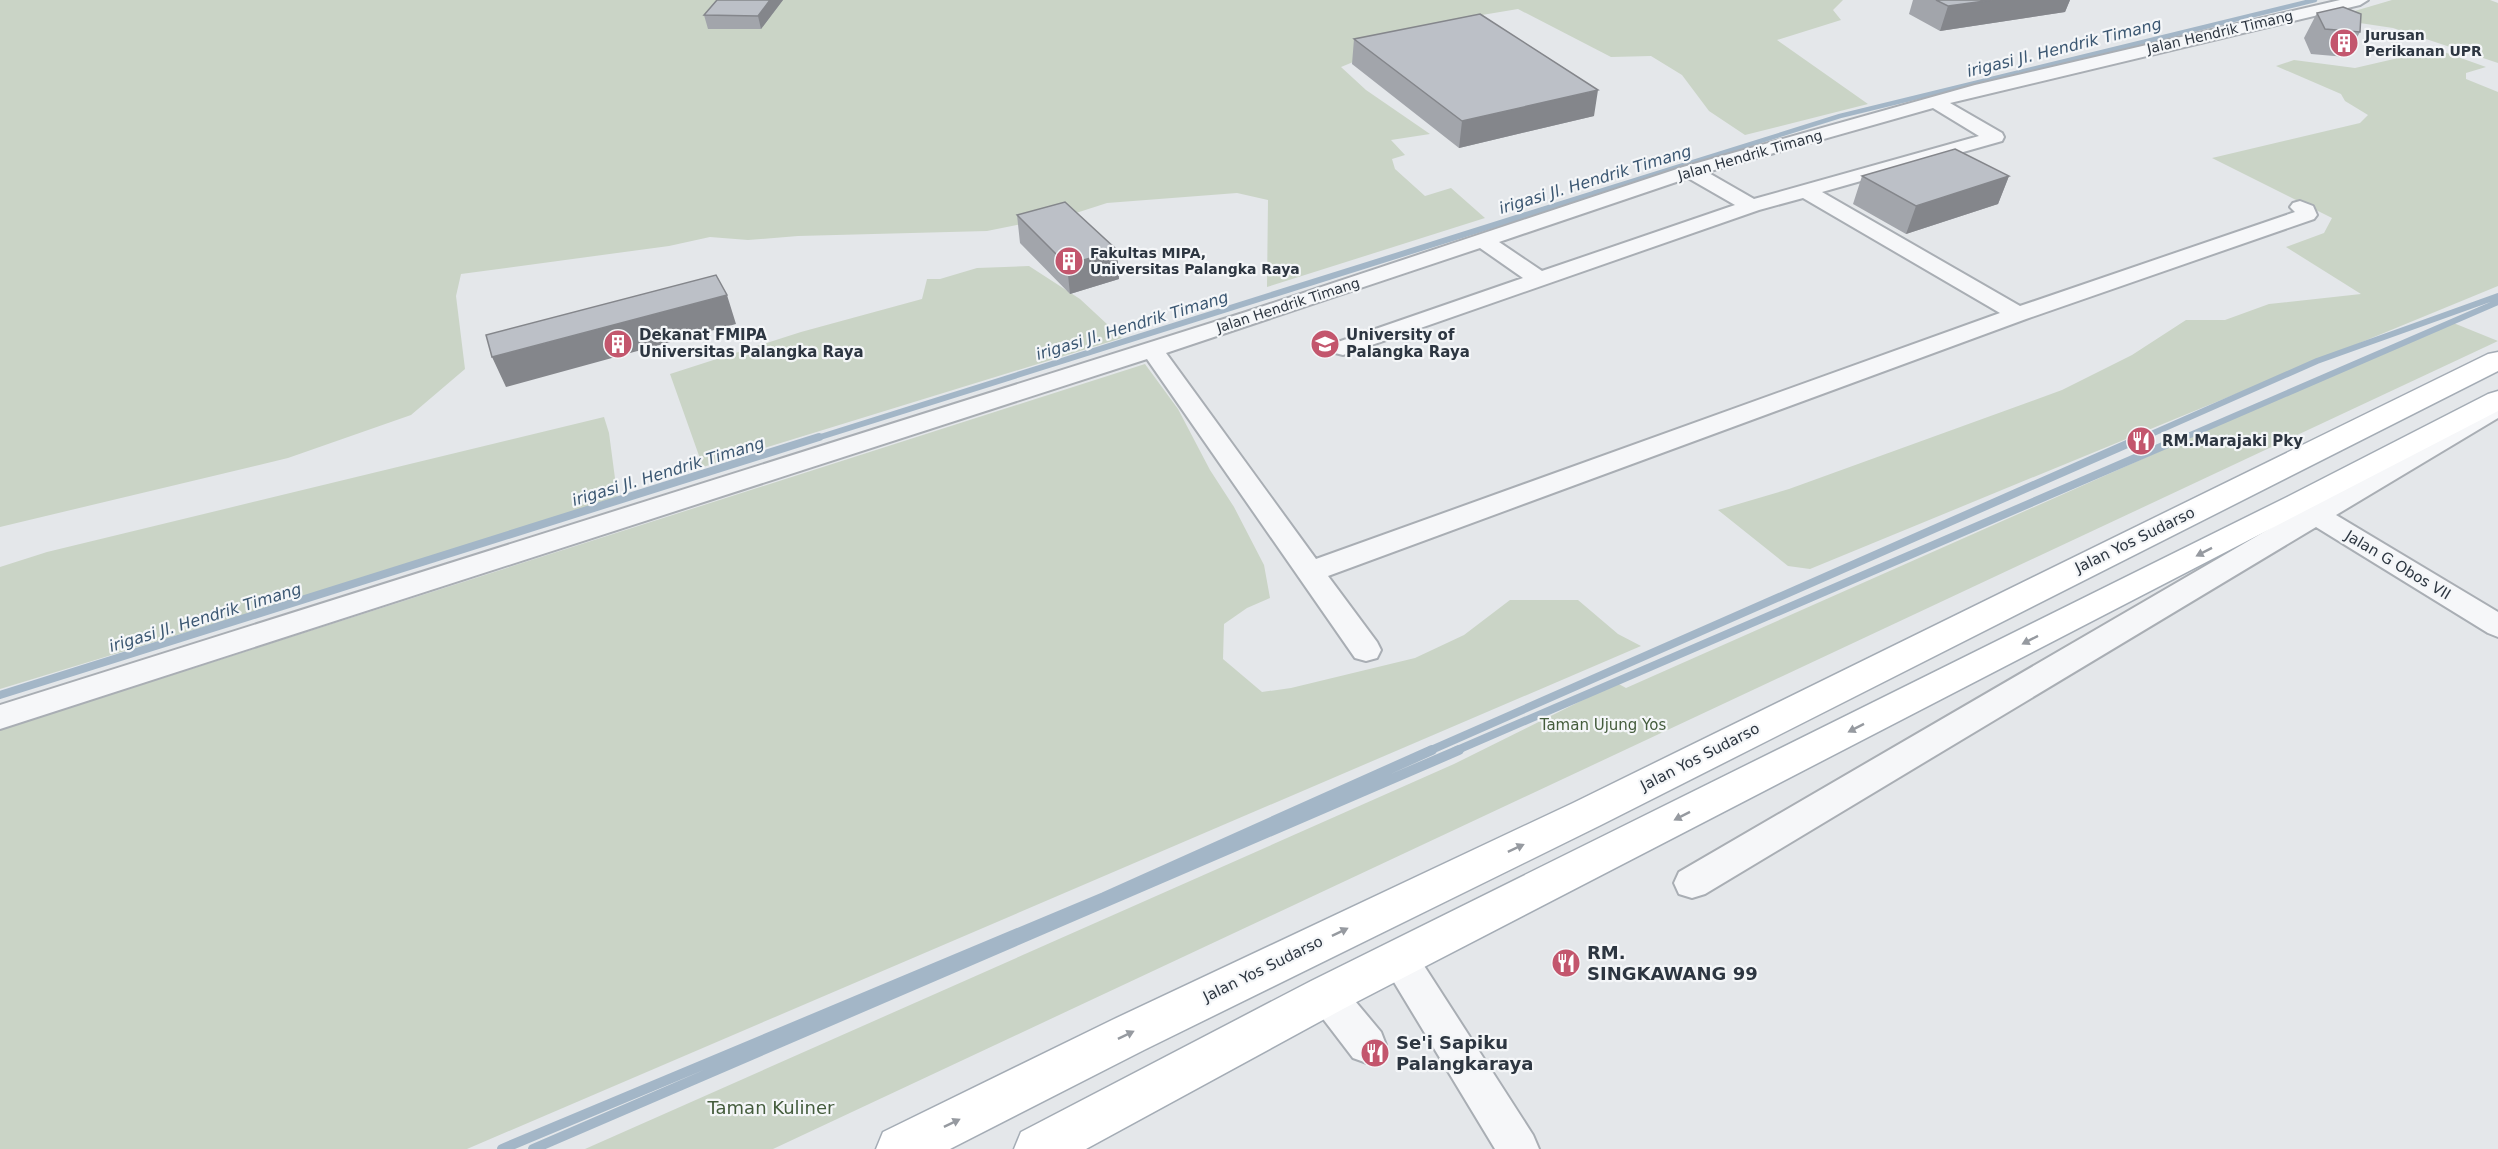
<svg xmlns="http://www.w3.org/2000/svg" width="2498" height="1149" viewBox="0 0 2498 1149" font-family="'DejaVu Sans',sans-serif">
  <rect width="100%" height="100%" fill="#e4e7ea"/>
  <!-- green -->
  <path fill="#cad4c6" d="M 0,0 L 1843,0 L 1833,10 L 1841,20 L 1777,40 L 1868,104 L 1745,135 L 1709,111 L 1682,75 L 1651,56 L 1611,57 L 1518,9 L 1458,19 L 1341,67 L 1366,90 L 1430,134 L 1391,140 L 1405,155 L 1392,159 L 1395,169 L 1425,196 L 1451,188 L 1485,218 L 1267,287 L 1268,200 L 1237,193 L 1107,203 L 1076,213 L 987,231 L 798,236 L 748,240 L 710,237 L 669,246 L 461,274 L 456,296 L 465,369 L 411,415 L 288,458 L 0,527 Z
    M 2392,0 L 2490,0 L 2498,3 L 2498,63 L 2393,28 L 2353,22 L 2341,15 Z
    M 2430,47 L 2486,67 L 2466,73 L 2466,79 L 2498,92 L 2498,286 L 1810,569 L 1788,566 L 1718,510 L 1789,489 L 2062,390 L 2132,355 L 2186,320 L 2225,320 L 2269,304 L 2361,294 L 2286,247 L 2324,233 L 2332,218 L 2212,158 L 2360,123 L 2368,115 L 2345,101 L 2341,94 L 2276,66 L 2294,60 L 2355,68 L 2407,56 Z
    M 1029,266 L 1080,299 L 1122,338 L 703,467 L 670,374 L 801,332 L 922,299 L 927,279 L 940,279 L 977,268 Z
    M 2451,322 L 2498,341 L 773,1149 L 585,1149 L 1454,764 L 1617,683 L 1626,688 Z
    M 1145,364 L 1178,409 L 1210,470 L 1234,507 L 1264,565 L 1270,598 L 1247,608 L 1224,624 L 1223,659 L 1262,692 L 1291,688 L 1415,658 L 1464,635 L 1510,600 L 1578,600 L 1618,634 L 1641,646 L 467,1149 L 0,1149 L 0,730 Z
    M 604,417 L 609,433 L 618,501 L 0,689 L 0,567 L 47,552 Z"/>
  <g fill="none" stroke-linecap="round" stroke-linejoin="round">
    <!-- stream-far3 -->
    <path stroke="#a3b6c7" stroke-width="4.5" d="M 1594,193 L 1840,116 L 2315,0"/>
    <!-- stream-far2 -->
    <path stroke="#a3b6c7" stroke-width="6" d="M 814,439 L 1599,192
      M 2140,439 L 2317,361 L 2498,296
      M 2181,439 L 2498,302"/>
    <!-- stream-far1 -->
    <path stroke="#a3b6c7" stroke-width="8" d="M 0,695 L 819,437
      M 1429,751 L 2143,437
      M 1455,751 L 2184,437"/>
    <!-- stream -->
    <path stroke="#a3b6c7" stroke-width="10" d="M 502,1149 L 1104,897 L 1432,750
      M 533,1149 L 1459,750"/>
    <!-- street casing -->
    <g stroke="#a9aeb4" stroke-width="4">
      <path id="street" d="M 2340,0 L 2368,0 L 2360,5 L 1950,103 L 2002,133 L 2004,137 L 2002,141 L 1822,192 L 2020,306 L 2295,212 L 2290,207 L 2293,203 L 2300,201 L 2313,206 L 2317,215 L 2314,219 L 2026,319 L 1328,576 L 1377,642 L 1381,650 L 1377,658 L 1366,661 L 1355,658 L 1147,359 L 0,729 L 0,705 L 1246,312 L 1683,167 L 1975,85 ZM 1933,108 L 1979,136 L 1754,199 L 1707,172 ZM 1688,178 L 1735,205 L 1542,271 L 1499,242 ZM 1803,198 L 2000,313 L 1316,559 L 1166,353 L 1480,248 L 1523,278 L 1335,343 L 1331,348 L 1335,353 L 1343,355 L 1759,210 Z
        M 2498,400 L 2498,418 L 2336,515 L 2498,612 L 2498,637 L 2488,633 L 2316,527 L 1705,894 L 1692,898 L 1679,894 L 1674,883 L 1679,872 L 2295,514 L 2290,507 L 2293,501 L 2303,498 L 2316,503 L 2489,402 Z
        M 1399,943 L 1412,947 L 1533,1135 L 1539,1149 L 1495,1149 L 1380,959 L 1386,947 Z
        M 1327,978 L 1340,983 L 1381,1032 L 1386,1045 L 1381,1058 L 1367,1063 L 1353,1058 L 1314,1007 L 1308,995 L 1314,983 Z"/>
    </g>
    <!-- primary casing -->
    <g stroke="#a4acb5" stroke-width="3">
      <path id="primary" d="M 2498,352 L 2498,371 L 1601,825 L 1144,1050 L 950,1149 L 876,1149 L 883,1132 L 1112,1020 L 1573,803 L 2488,354 Z
        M 2498,391 L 2498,411 L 1343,1009 L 1086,1149 L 1014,1149 L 1021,1132 L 1311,981 L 2287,497 L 2488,394 Z"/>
    </g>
    <!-- street -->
    <use href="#street" fill="#f6f7f9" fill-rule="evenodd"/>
    <!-- primary -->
    <use href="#primary" fill="#fff" fill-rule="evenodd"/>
  </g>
  <!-- wall -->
  <path fill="#a2a5ab" d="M 717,0 L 783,0 L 761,29 L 708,29 L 704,15 Z
    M 1913,0 L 2070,0 L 2065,12 L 1940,31 L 1909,14 Z
    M 2317,13 L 2360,32 L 2346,57 L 2311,54 L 2304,38 Z
    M 1354,39 L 1594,116 L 1459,148 L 1352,64 Z
    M 1862,176 L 2009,176 L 1998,204 L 1906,234 L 1853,204 Z
    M 1017,215 L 1117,250 L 1119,279 L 1070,294 L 1020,243 Z"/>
  <!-- shaded-wall -->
  <path fill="#84868b" d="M 770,0 L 783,0 L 761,29 L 758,16 Z
    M 1992,0 L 2070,0 L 2065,12 L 1940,31 L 1948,6 Z
    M 1598,90 L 1594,116 L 1459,148 L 1462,121 Z
    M 2009,176 L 1998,204 L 1906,234 L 1916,206 Z
    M 1117,250 L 1119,279 L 1070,294 L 1067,265 Z
    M 727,295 L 736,324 L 506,387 L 492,357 Z"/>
  <!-- building -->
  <path fill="#bcc0c7" stroke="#84868b" stroke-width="1.5" d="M 717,0 L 770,0 L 758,16 L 704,15 Z
    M 1936,0 L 1992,0 L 1948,6 Z
    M 2343,7 L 2361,14 L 2360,32 L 2325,29 L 2317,13 Z
    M 1480,14 L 1598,90 L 1462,121 L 1354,39 Z
    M 1955,149 L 2009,176 L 1916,206 L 1862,176 Z
    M 1065,202 L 1117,250 L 1067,265 L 1017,215 Z
    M 716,275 L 727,295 L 492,357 L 486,335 Z"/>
  <!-- one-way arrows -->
  <defs><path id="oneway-solid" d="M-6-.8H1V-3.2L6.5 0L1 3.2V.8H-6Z" transform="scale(1.5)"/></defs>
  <g fill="#969aa0">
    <use href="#oneway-solid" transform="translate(2204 552) rotate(153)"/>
    <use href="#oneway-solid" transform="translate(2030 640) rotate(153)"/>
    <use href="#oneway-solid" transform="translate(1856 728) rotate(153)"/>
    <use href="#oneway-solid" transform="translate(1682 816) rotate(153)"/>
    <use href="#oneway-solid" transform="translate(1516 848) rotate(-25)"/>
    <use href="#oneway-solid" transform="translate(1340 932) rotate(-26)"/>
    <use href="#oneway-solid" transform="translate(1126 1035) rotate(-26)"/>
    <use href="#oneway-solid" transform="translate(952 1123) rotate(-26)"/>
  </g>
  <!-- icons -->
  <defs>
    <g id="building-disc" transform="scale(1.5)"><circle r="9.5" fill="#c3566d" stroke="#f4f6f8"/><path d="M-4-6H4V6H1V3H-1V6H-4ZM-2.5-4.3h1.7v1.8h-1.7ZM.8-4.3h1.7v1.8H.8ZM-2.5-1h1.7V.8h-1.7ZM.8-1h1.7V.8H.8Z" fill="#fff"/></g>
    <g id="university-disc" transform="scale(1.5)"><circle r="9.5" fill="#c3566d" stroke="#f4f6f8"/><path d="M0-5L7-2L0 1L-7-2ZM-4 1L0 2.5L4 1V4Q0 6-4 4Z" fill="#fff"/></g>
    <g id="restaurant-disc" transform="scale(1.5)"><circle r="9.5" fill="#c3566d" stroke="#f4f6f8"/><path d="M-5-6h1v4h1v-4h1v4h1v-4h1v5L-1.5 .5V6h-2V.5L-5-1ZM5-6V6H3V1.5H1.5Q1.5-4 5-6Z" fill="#fff"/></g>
  </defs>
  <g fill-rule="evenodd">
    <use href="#building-disc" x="2344" y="43"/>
    <use href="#building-disc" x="1069" y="261"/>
    <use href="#building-disc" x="618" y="344"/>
    <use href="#university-disc" x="1325" y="344"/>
    <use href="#restaurant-disc" x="2141" y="441"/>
    <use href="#restaurant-disc" x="1566" y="963"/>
    <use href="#restaurant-disc" x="1375" y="1053"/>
  </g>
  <g text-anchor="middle" stroke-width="4.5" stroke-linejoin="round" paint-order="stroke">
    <!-- far-street labels -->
    <g font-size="14" fill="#2d3641" stroke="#f4f6f8">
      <text transform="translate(2220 32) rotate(-13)" y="5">Jalan Hendrik Timang</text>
      <text transform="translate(1750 155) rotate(-16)" y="5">Jalan Hendrik Timang</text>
      <text transform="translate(1288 305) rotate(-18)" y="5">Jalan Hendrik Timang</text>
    </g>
    <!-- far-poi labels -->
    <g font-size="14" font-weight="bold" fill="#2d3641" stroke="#f4f6f8" text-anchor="start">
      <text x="2365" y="40">Jurusan<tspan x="2365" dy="16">Perikanan UPR</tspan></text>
      <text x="1090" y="258">Fakultas MIPA,<tspan x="1090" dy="16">Universitas Palangka Raya</tspan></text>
    </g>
    <!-- poi labels -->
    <g font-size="15" font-weight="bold" fill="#2d3641" stroke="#f4f6f8" text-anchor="start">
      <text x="639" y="340">Dekanat FMIPA<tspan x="639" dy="17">Universitas Palangka Raya</tspan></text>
      <text x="1346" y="340">University of<tspan x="1346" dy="17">Palangka Raya</tspan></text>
      <text x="2162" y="446">RM.Marajaki Pky</text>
    </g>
    <!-- street labels -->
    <g font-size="15" fill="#2d3641" stroke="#f4f6f8">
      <text transform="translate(2135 540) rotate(-26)" y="5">Jalan Yos Sudarso</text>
      <text transform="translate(2398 565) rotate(31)" y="5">Jalan G Obos VII</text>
      <text transform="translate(1700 757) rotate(-27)" y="5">Jalan Yos Sudarso</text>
      <text transform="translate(1263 969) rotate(-26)" y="5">Jalan Yos Sudarso</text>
    </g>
    <!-- park labels -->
    <g font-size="15" fill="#445c3c" stroke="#f4f6f8">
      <text x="1603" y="730">Taman Ujung Yos</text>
    </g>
    <!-- water labels -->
    <g font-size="16" font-style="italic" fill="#3b5772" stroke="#f4f6f8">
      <text transform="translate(2064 47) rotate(-14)" y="6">irigasi Jl. Hendrik Timang</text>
      <text transform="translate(1595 179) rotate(-17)" y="6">irigasi Jl. Hendrik Timang</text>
      <text transform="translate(1132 325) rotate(-17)" y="6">irigasi Jl. Hendrik Timang</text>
      <text transform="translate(668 471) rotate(-17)" y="6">irigasi Jl. Hendrik Timang</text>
      <text transform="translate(205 617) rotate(-17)" y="6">irigasi Jl. Hendrik Timang</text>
    </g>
    <!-- near-poi labels -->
    <g font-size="18" font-weight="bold" fill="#2d3641" stroke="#f4f6f8" text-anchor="start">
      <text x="1587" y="959">RM.<tspan x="1587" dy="21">SINGKAWANG 99</tspan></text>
      <text x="1396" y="1049">Se'i Sapiku<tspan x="1396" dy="21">Palangkaraya</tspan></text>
    </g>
    <!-- near-park labels -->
    <g font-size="18" fill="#445c3c" stroke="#f4f6f8">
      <text x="771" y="1114">Taman Kuliner</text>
    </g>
  </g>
</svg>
